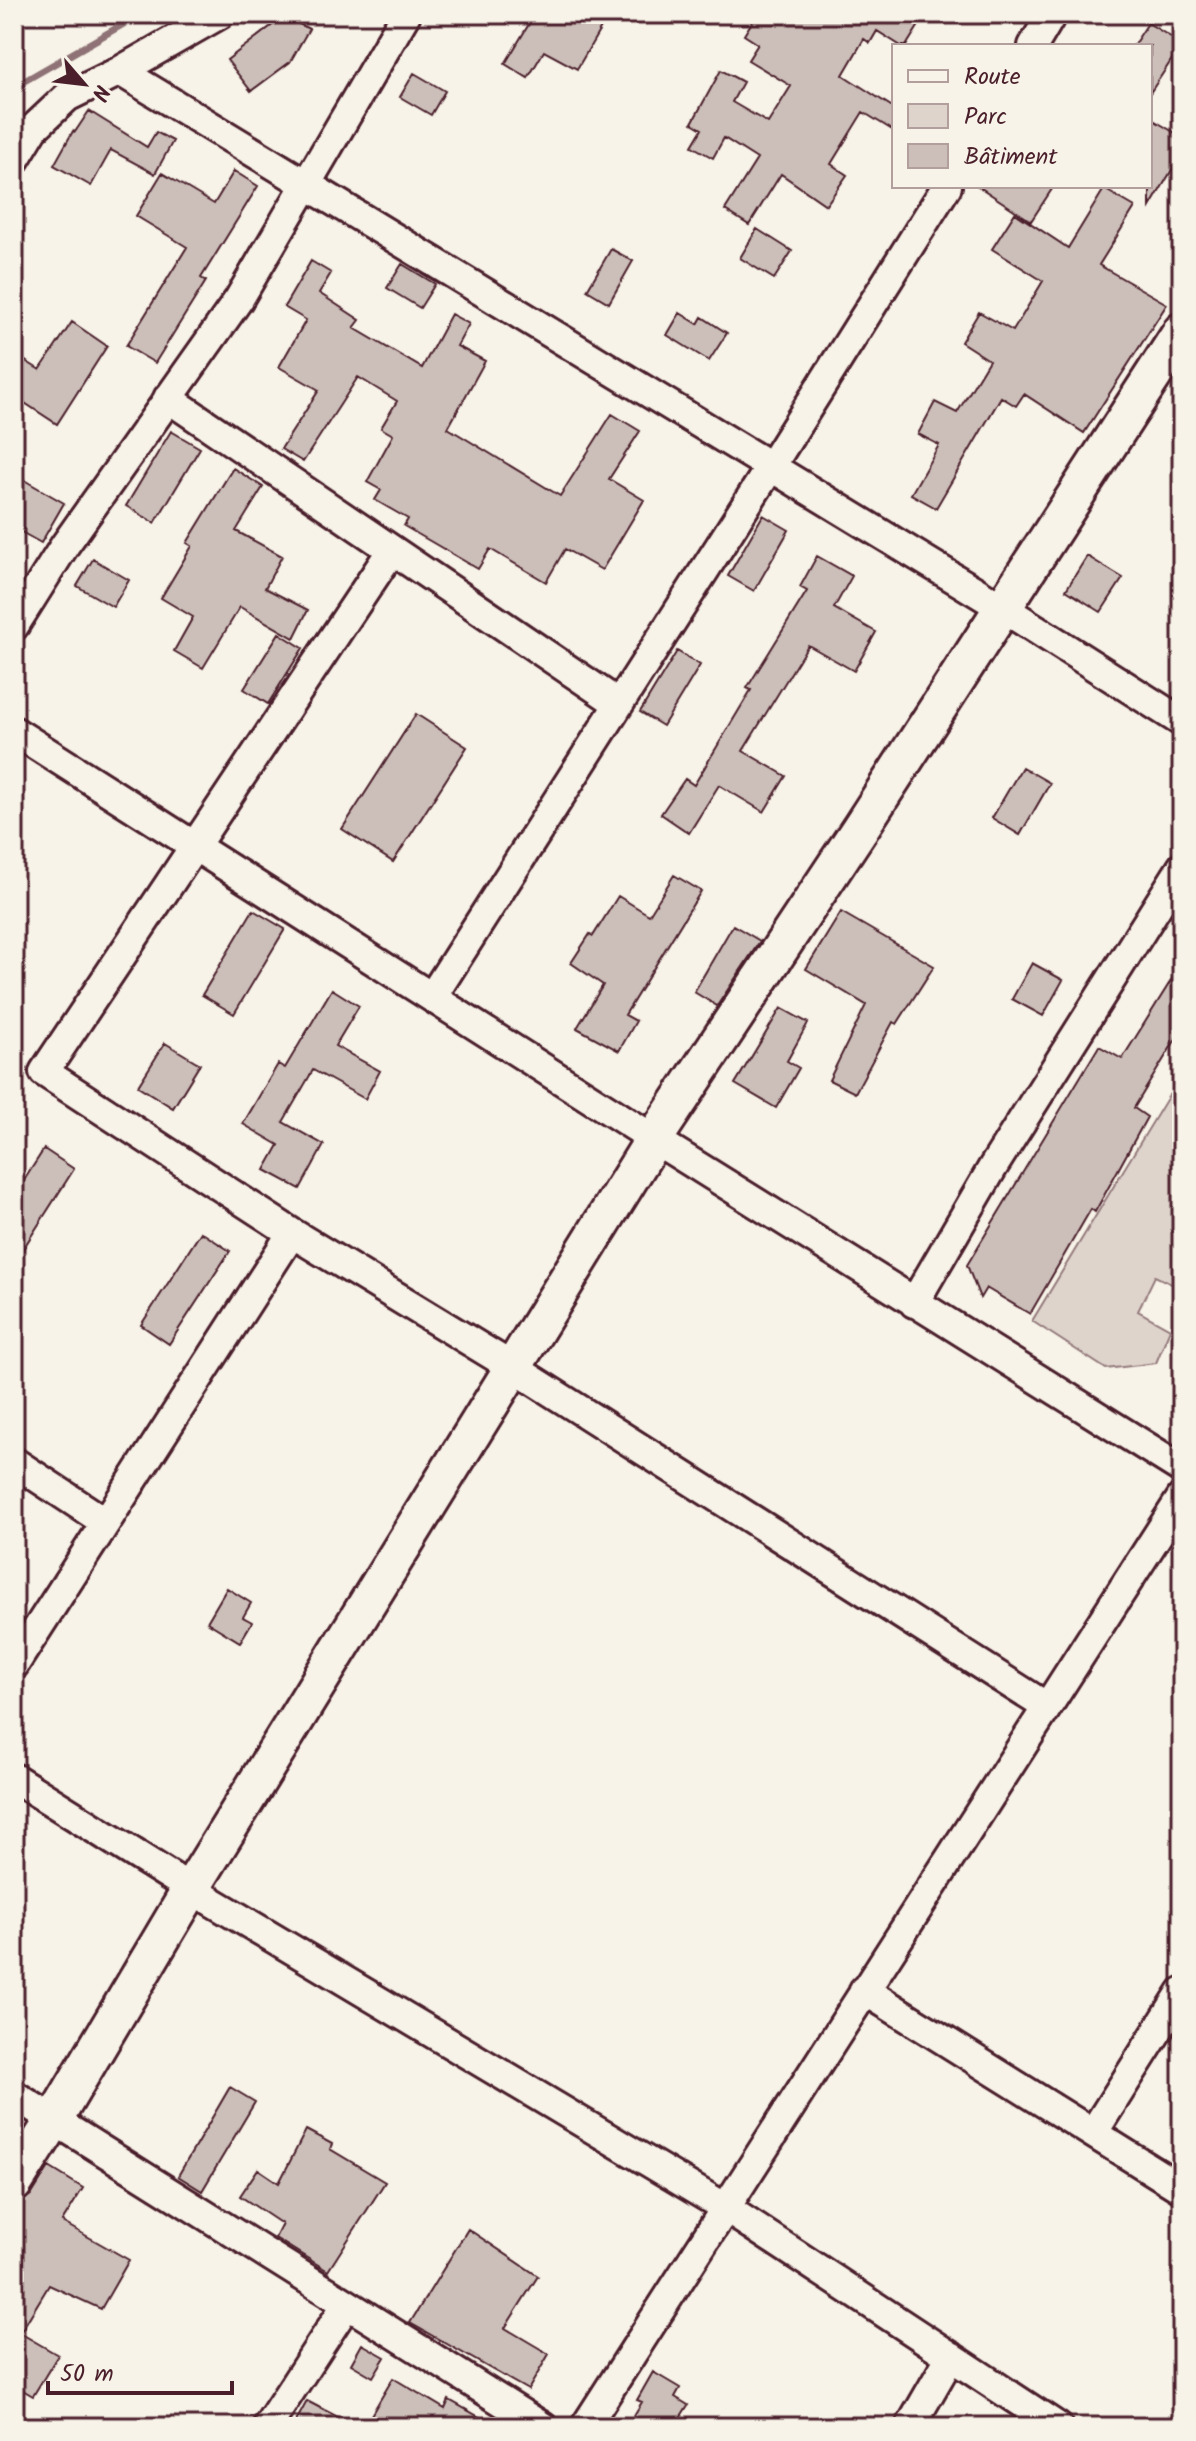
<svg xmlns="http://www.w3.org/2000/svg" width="1196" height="2441" viewBox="0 0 1196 2441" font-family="Kalam,sans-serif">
  <rect width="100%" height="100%" fill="#f7f3e8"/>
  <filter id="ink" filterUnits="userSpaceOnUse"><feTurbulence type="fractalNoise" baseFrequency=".0125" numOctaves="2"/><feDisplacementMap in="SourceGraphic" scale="16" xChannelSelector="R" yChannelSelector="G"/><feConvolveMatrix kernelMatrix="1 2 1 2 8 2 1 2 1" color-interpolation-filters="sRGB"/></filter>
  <g filter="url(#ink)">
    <!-- green -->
    <path fill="#ded4cc" stroke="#947a7c" stroke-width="2" d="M 1182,1082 L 1182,1289 L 1155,1276 L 1138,1311 L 1170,1329 L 1156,1363 L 1106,1369 L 1032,1321 L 1169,1095 Z"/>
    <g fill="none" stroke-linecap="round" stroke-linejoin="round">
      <!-- stream -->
      <path stroke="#8e7275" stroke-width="7" d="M 14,87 L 141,14"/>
    </g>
    <!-- building -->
    <path fill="#ccbfb9" stroke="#4a1f2b" stroke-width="2" d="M 280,14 L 309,29 L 290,62 L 251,91 L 227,60 L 275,23 Z
      M 535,14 L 609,14 L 577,69 L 544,51 L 528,78 L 505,64 Z
      M 757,14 L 926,14 L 906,46 L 901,46 L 877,31 L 870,43 L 864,39 L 843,75 L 894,108 L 894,131 L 863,112 L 831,164 L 847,175 L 826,205 L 781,174 L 749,225 L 725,210 L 757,159 L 724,138 L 713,158 L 692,146 L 702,129 L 692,123 L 721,70 L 743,82 L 732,102 L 768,123 L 791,86 L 748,60 L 758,44 L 744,35 Z
      M 1148,23 L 1182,44 L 1150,93 L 1150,46 L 1133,46 Z
      M 414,73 L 445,91 L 431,115 L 400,97 Z
      M 89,111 L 147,147 L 156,132 L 173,141 L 155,174 L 111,150 L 91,186 L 54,165 L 73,131 L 75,132 Z
      M 1150,118 L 1182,137 L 1182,153 L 1150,207 Z
      M 234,171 L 258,186 L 201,278 L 206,281 L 155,363 L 126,346 L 187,247 L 136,216 L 162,173 L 214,204 Z
      M 978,186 L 1054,186 L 1031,221 Z
      M 1104,189 L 1135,207 L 1099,265 L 1167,304 L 1084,433 L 1024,394 L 1016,406 L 1001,397 L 936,508 L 911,494 L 939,445 L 918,434 L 935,402 L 957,413 L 989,360 L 961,342 L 979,312 L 1013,331 L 1043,281 L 992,249 L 1015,213 L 1068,248 Z
      M 757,229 L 792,251 L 774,279 L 740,258 Z
      M 611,249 L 633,261 L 609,303 L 587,290 Z
      M 311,261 L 331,273 L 319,293 L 360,320 L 354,328 L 422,368 L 451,314 L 469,324 L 457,346 L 485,361 L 448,428 L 560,496 L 612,414 L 640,431 L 609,479 L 644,500 L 602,570 L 565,549 L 546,582 L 490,549 L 478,569 L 404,526 L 408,519 L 375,500 L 381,490 L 367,482 L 393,435 L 381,428 L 397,401 L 358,377 L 303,462 L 281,449 L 319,390 L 279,367 L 306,320 L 284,307 Z
      M 402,264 L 435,284 L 420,308 L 387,288 Z
      M 680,313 L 698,324 L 702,317 L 727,333 L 709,361 L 667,335 Z
      M 72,322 L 107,346 L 57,424 L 14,396 L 14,354 L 40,370 Z
      M 171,431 L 200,448 L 155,523 L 126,506 Z
      M 233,468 L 263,487 L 236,531 L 282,556 L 265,588 L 308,610 L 294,638 L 240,607 L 203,668 L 174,651 L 193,617 L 161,598 L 192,546 L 187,543 Z
      M 24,480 L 64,503 L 41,543 L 14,528 L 14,498 Z
      M 763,515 L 789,530 L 754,591 L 728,576 Z
      M 817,556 L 852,576 L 834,608 L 876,632 L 854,671 L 808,645 L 743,751 L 786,776 L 764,812 L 719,785 L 689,833 L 661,814 L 685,779 L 694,785 L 751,690 L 747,688 L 807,591 L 800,587 Z
      M 1087,556 L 1123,578 L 1101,612 L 1066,590 Z
      M 93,559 L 129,580 L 113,607 L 77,586 Z
      M 279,633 L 303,648 L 268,704 L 244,689 Z
      M 677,651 L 700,665 L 663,726 L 640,712 Z
      M 416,714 L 467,747 L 393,862 L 342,829 Z
      M 1022,767 L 1050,783 L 1020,835 L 992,818 Z
      M 674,875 L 701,891 L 625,1015 L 636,1021 L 619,1051 L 577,1028 L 603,985 L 571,963 L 590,934 L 593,936 L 618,896 L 649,915 Z
      M 253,910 L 285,929 L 234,1014 L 202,995 Z
      M 841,912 L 934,966 L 897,1024 L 893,1022 L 855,1093 L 829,1080 L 866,1005 L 806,969 Z
      M 733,925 L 760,941 L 717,1006 L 694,992 Z
      M 1032,963 L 1063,980 L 1043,1016 L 1012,999 Z
      M 1182,963 L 1182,1029 L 1134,1108 L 1147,1117 L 1095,1212 L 1091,1209 L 1030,1314 L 986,1288 L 980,1298 L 967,1265 L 1099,1046 L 1122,1059 Z
      M 332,989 L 359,1006 L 335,1046 L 380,1071 L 365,1099 L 313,1070 L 283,1122 L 324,1145 L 300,1189 L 265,1170 L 279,1145 L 243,1124 L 278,1064 L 285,1068 Z
      M 781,1008 L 808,1023 L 787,1061 L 799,1068 L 776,1108 L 735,1084 Z
      M 165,1043 L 200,1064 L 173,1108 L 138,1086 Z
      M 44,1149 L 74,1169 L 14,1263 L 14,1196 Z
      M 201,1232 L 230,1251 L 169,1344 L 141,1325 Z
      M 227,1588 L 251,1603 L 243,1617 L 252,1622 L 240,1642 L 207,1622 Z
      M 230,2087 L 255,2102 L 202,2191 L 178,2176 Z
      M 306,2130 L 332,2144 L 330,2149 L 385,2182 L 328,2271 L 275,2238 L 282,2224 L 240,2196 L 258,2169 L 279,2183 Z
      M 49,2167 L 83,2188 L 62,2222 L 129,2260 L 101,2309 L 49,2285 L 20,2333 L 58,2355 L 33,2396 L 14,2385 L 14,2212 L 20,2203 L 32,2194 Z
      M 468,2229 L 538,2276 L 505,2328 L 549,2354 L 528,2390 L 410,2323 Z
      M 362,2344 L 385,2357 L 373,2377 L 351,2364 Z
      M 653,2372 L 680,2388 L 675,2397 L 688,2405 L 674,2427 L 627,2427 L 642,2402 L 637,2400 Z
      M 393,2378 L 445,2409 L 449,2400 L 497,2427 L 364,2427 Z
      M 307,2401 L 357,2427 L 293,2427 Z"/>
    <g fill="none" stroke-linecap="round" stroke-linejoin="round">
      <!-- minor casing -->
      <g stroke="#4a1f2b" stroke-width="34">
        <path id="minor" d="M 1033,46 L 1052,14
          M 120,71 L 1003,608 L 1182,722
          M 14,161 L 34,128 L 67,97 L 120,71 L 220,14
          M 168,398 L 619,704
          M 392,550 L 44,1072 L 292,1233 L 514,1368 L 1047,1707
          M 14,626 L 65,545 L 239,299 L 406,14
          M 14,731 L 654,1139 L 1182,1469
          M 432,997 L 771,466 L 947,186
          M 914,1303 L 993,1167 L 1182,867
          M 14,1462 L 105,1522
          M 14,1665 L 292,1233
          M 14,1778 L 191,1889 L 724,2207 L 1058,2427
          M 864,1990 L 1182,2189
          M 14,2095 L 543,2427
          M 1093,2133 L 1182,1992
          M 267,2427 L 347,2304
          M 585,2427 L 1182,1497
          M 910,2427 L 951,2356"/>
      </g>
      <!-- tertiary casing -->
      <g stroke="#4a1f2b" stroke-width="42">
        <path id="tertiary" d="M 14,2183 L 54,2120 L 191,1889 L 654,1139 L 861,827 L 1182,331"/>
      </g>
      <!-- minor -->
      <use href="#minor" stroke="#f7f3e8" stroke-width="28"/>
      <!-- tertiary -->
      <use href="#tertiary" stroke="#f7f3e8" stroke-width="36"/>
    </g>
  </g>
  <!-- margin -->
  <rect width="1196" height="2441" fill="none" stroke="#f7f3e8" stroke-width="48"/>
  <rect x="24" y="24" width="1148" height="2393" fill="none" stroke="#4a1f2b" stroke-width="3" filter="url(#ink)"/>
  <!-- legend -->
  <rect x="892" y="44" width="260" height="144" fill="#f7f3e8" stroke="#b29e9c" stroke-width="2"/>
  <rect x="908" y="70" width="40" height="12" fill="#f7f3e8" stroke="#b29e9c" stroke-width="2"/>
  <text x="964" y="84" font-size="24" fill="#4a1f2b">Route</text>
  <rect x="908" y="104" width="40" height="24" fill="#ded4cc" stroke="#b29e9c" stroke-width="2"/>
  <text x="964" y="124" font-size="24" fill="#4a1f2b">Parc</text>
  <rect x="908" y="144" width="40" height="24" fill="#ccbfb9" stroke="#b29e9c" stroke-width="2"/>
  <text x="964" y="164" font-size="24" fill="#4a1f2b">Bâtiment</text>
  <!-- north arrow -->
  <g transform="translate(84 84) rotate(118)" stroke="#f7f3e8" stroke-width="6" paint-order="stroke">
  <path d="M0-6L14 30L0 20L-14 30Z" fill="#4a1f2b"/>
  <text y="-12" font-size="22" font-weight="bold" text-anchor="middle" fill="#4a1f2b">N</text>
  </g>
  <!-- scale -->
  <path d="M48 2381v12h184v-12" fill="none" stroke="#4a1f2b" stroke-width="4"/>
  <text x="60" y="2381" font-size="24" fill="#4a1f2b" stroke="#f7f3e8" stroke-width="6" paint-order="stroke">50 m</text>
</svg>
